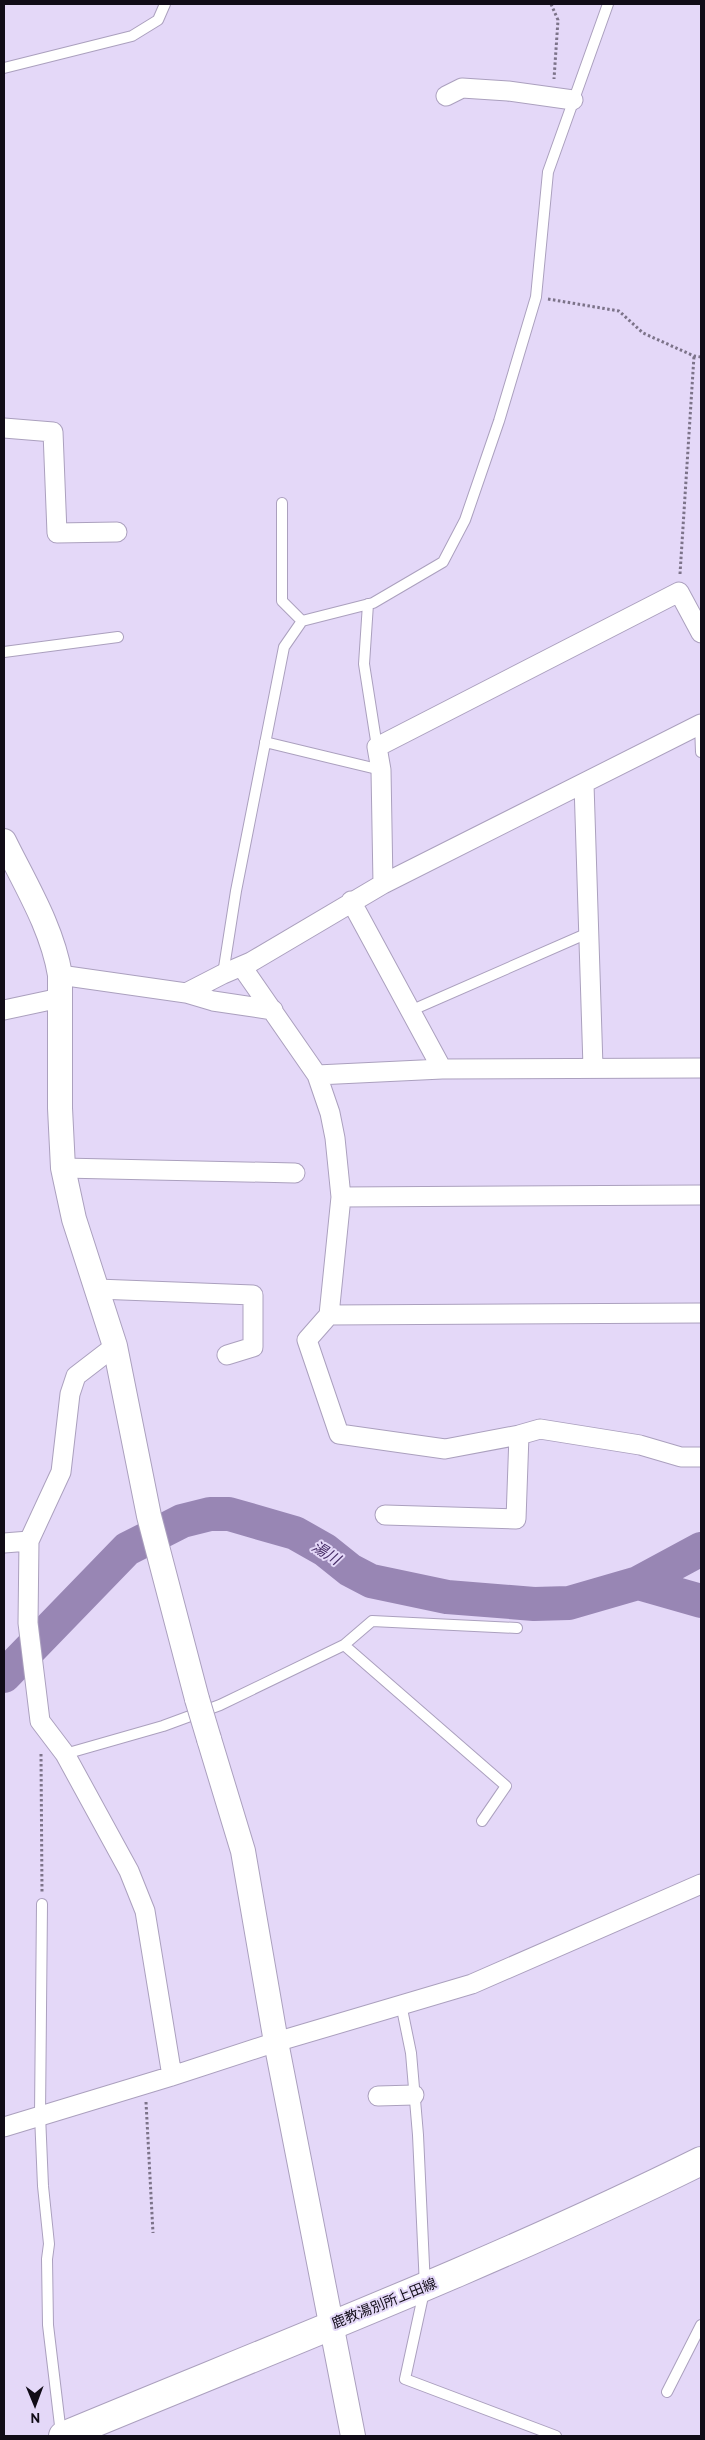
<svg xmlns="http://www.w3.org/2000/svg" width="705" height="2440" viewBox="0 0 705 2440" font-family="Overpass,'Noto Sans JP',sans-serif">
  <rect width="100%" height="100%" fill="#e4d8f8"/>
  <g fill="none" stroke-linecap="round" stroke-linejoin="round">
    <!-- river -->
    <path stroke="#9886b4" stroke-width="34" d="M 638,1583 L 701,1601
      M 4,1676 L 127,1549 L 182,1521 L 210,1514 L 229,1514 L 295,1533 L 325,1550 L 350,1570 L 371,1581 L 447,1597 L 534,1604 L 569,1603 L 638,1583 L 701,1549"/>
    <!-- service casing -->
    <g stroke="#aba0be" stroke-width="12">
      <path id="service" d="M 4,68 L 132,36 L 158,20 L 165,4
        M 282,503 L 282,601 L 302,621
        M 368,604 L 364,664 L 377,747
        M 4,652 L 118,637
        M 700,724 L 701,752
        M 265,742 L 381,770
        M 223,974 L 236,891 L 284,647 L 302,621 L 373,603 L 443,562 L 465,520 L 499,421 L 536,297 L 548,172 L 608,4
        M 410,1011 L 588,933
        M 344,1645 L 506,1786 L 482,1821
        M 65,1754 L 163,1726 L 220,1705 L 344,1645 L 372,1621 L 517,1628
        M 42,1904 L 40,2115 L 43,2186 L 49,2244 L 47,2259 L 48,2325 L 61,2434
        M 401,2004 L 411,2053 L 418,2135 L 425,2287 L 405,2379 L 556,2436
        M 667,2392 L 701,2325"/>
    </g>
    <!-- minor casing -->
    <g stroke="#aba0be" stroke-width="21">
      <path id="minor" d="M 446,96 L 462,88 L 508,91 L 573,100
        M 4,428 L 53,432 L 57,533 L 117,532
        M 584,784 L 593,1067
        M 383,884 L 381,770 L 377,747 L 679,592 L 701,633
        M 351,901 L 442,1069
        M 242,967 L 317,1075 L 330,1113 L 335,1138 L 341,1197 L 329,1315 L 307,1340 L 339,1434 L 445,1449 L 519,1435 L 540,1429 L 640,1445 L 681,1457 L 701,1457
        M 60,975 L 186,993 L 213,1001 L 273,1010
        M 186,993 L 223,974 L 251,962 L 383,884 L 701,724
        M 4,1010 L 60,998
        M 317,1075 L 442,1069 L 701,1068
        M 63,1168 L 295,1173
        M 341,1197 L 701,1195
        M 97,1289 L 253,1295 L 253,1347 L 227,1355
        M 329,1315 L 701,1313
        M 115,1346 L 76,1376 L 70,1394 L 61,1472 L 29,1541 L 28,1623 L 40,1721 L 65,1754 L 129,1871 L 145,1911 L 172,2076
        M 385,1515 L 516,1519 L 519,1435
        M 4,1543 L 29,1541
        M 378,2096 L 414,2095
        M 4,2127 L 172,2076 L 276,2042 L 472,1984 L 701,1884"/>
    </g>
    <!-- tertiary casing -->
    <g stroke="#aba0be" stroke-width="26">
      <path id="tertiary" d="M 4,841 C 25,884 52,927 60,975 L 60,1108 L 63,1168 L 74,1219 L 115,1346 L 149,1516 L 197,1699
        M 209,1739 L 243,1851 L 276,2042 L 353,2436"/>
    </g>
    <!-- secondary casing -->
    <g stroke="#aba0be" stroke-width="30">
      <path id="secondary" d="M 63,2436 C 277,2347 493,2264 701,2161"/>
    </g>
    <!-- path -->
    <path stroke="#7c7389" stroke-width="3" stroke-dasharray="2.5 2.5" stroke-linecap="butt" d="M 551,4 L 558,20 L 554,79
      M 548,299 L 619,311 L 643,333 L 694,356 L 701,357
      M 680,574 L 694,356
      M 41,1754 L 42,1892
      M 146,2102 L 153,2233"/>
    <!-- service -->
    <use href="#service" stroke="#fff" stroke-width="10"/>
    <!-- minor -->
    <use href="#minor" stroke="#fff" stroke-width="19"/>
    <!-- tertiary -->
    <use href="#tertiary" stroke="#fff" stroke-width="24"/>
    <!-- secondary -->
    <use href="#secondary" stroke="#fff" stroke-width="28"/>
    <!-- tertiary-bridge casing -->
    <g stroke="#aba0be" stroke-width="26" stroke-linecap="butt">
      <path id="tertiary-bridge" d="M 197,1699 L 209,1739"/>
    </g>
    <!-- tertiary-bridge -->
    <use href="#tertiary-bridge" stroke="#fff" stroke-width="24"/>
  </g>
  <g text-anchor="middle" stroke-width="4" stroke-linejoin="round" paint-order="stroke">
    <!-- street labels -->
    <g font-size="14" fill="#110c17" stroke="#e4d8f8">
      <text transform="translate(384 2303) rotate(-22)" y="5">鹿教湯別所上田線</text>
    </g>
    <!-- water labels -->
    <g font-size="15" font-style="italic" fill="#452b65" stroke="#e4d8f8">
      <text transform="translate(326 1553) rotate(32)" y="5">湯川</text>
    </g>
  </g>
  <!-- border -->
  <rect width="705" height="2440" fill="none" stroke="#110c17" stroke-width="10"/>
  <!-- north arrow -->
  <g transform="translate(35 2405) rotate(179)" stroke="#e4d8f8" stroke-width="4" paint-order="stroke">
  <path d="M0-4L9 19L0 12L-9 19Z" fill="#110c17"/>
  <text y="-8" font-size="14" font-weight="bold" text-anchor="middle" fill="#110c17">N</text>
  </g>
</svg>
